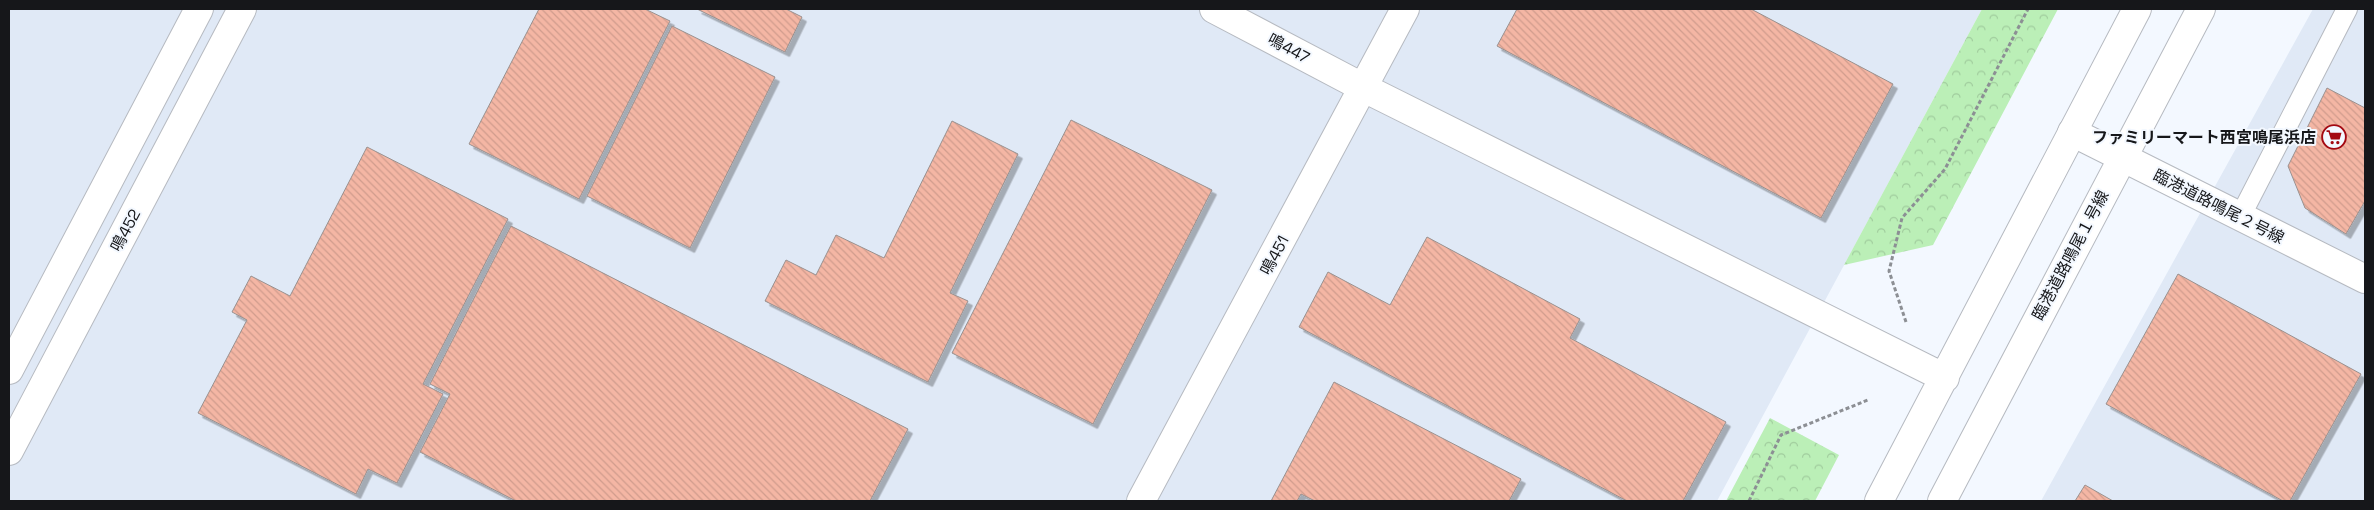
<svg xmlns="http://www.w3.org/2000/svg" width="2374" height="510" viewBox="0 0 2374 510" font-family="'Space Grotesk','Noto Sans JP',sans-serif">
  <defs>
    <pattern id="forest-crowns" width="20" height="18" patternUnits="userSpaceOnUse" patternTransform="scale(1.25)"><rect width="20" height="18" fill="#bbefb7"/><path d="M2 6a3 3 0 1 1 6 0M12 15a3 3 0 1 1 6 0" fill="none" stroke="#a0cc9d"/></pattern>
    <pattern id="building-back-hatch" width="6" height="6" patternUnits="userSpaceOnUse" patternTransform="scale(1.25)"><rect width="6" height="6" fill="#f4b6a4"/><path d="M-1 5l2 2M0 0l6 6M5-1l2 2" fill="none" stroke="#d09c8d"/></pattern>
    <filter id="shadow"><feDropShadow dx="4.5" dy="4.5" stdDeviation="0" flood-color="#0004"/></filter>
  </defs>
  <rect width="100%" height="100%" fill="#f3f8ff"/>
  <!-- built -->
  <path fill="#e0e9f6" d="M 9,9 L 1982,9 L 1717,501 L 9,501 Z
    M 2313,9 L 2365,9 L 2365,501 L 2041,501 Z"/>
  <!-- forest -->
  <path fill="url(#forest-crowns)" d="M 1982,9 L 2058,9 L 1933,245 L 1844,265 Z
    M 1770,418 L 1839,455 L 1815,501 L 1726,501 Z"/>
  <!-- building -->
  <path fill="url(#building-back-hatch)" stroke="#99918f" filter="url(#shadow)" d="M 539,9 L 645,9 L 670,21 L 579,199 L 469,144 Z
    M 697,9 L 786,9 L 802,17 L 785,52 Z
    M 1517,9 L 1751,9 L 1893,84 L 1821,218 L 1497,46 Z
    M 672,26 L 775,77 L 690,248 L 587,196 Z
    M 2327,88 L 2365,108 L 2365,201 L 2346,234 L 2305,208 L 2288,166 Z
    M 1071,120 L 1212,190 L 1093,424 L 952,353 Z
    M 952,121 L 1018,154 L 950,293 L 968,301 L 928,382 L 765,301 L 786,260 L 816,275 L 836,235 L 884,258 Z
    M 367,147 L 508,219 L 423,384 L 443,394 L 397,483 L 368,469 L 356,494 L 198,413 L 247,320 L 232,312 L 251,276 L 290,296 Z
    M 511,226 L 908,429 L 870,501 L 516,501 L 420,452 L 450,394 L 430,384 Z
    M 1427,237 L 1580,319 L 1570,338 L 1726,422 L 1683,501 L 1627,501 L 1299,327 L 1328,272 L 1390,305 Z
    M 2178,274 L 2361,374 L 2290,501 L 2283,501 L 2106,404 Z
    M 1334,382 L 1521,479 L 1509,501 L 1315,501 L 1301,494 L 1297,501 L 1271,501 Z
    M 2085,485 L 2113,501 L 2075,501 Z"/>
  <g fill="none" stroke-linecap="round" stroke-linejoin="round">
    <!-- lane casing -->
    <g stroke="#b6bac1" stroke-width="22">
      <path id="lane" d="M 2240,217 L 2347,9"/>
    </g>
    <!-- street casing -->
    <g stroke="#b6bac1" stroke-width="30">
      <path id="street" d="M 2072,132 L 2365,279"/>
    </g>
    <!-- secondary casing -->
    <g stroke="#b6bac1" stroke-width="30">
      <path id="secondary" d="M 1214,9 L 1364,88 L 1945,378
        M 9,370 L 199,9
        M 9,451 L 242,9
        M 1141,501 L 1405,9
        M 1879,501 L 2137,9
        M 1942,501 L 2201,9"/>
    </g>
    <!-- path -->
    <path stroke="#8c8f94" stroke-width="3" stroke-dasharray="4 2.5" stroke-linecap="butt" d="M 1906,322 L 1889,271 L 1902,218 L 1945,169 L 2028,9
      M 1749,501 L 1781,435 L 1868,400"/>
    <!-- lane -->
    <use href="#lane" stroke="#fff" stroke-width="20"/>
    <!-- street -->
    <use href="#street" stroke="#fff" stroke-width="28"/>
    <!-- secondary -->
    <use href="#secondary" stroke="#fff" stroke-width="28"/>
  </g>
  <!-- icons -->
  <defs>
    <g id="supermarket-ring" transform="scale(1.25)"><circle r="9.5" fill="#f3f8ff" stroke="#a30912" stroke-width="1.5"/><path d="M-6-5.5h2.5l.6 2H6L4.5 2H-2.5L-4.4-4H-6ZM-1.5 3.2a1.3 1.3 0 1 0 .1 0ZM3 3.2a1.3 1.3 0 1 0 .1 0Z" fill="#a30912"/></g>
  </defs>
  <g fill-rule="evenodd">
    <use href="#supermarket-ring" x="2334" y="137"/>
  </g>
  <g text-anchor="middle" stroke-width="4" stroke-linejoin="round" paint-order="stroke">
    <!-- street labels -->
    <g font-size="16" fill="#16171a" stroke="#f3f8ff">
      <text transform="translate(1289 48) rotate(28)" y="6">鳴447</text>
      <text transform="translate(2219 206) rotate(27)" y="6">臨港道路鳴尾２号線</text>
      <text transform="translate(125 230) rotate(-62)" y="6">鳴452</text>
      <text transform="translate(1274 255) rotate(-62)" y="6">鳴451</text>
      <text transform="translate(2070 255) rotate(-62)" y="6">臨港道路鳴尾１号線</text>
    </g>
    <!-- poi labels -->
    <g font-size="16" font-weight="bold" fill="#16171a" stroke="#f3f8ff" text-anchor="end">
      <text x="2316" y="143">ファミリーマート西宮鳴尾浜店</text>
    </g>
  </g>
  <!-- border -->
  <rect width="2374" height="510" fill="none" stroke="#16171a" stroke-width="20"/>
</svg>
